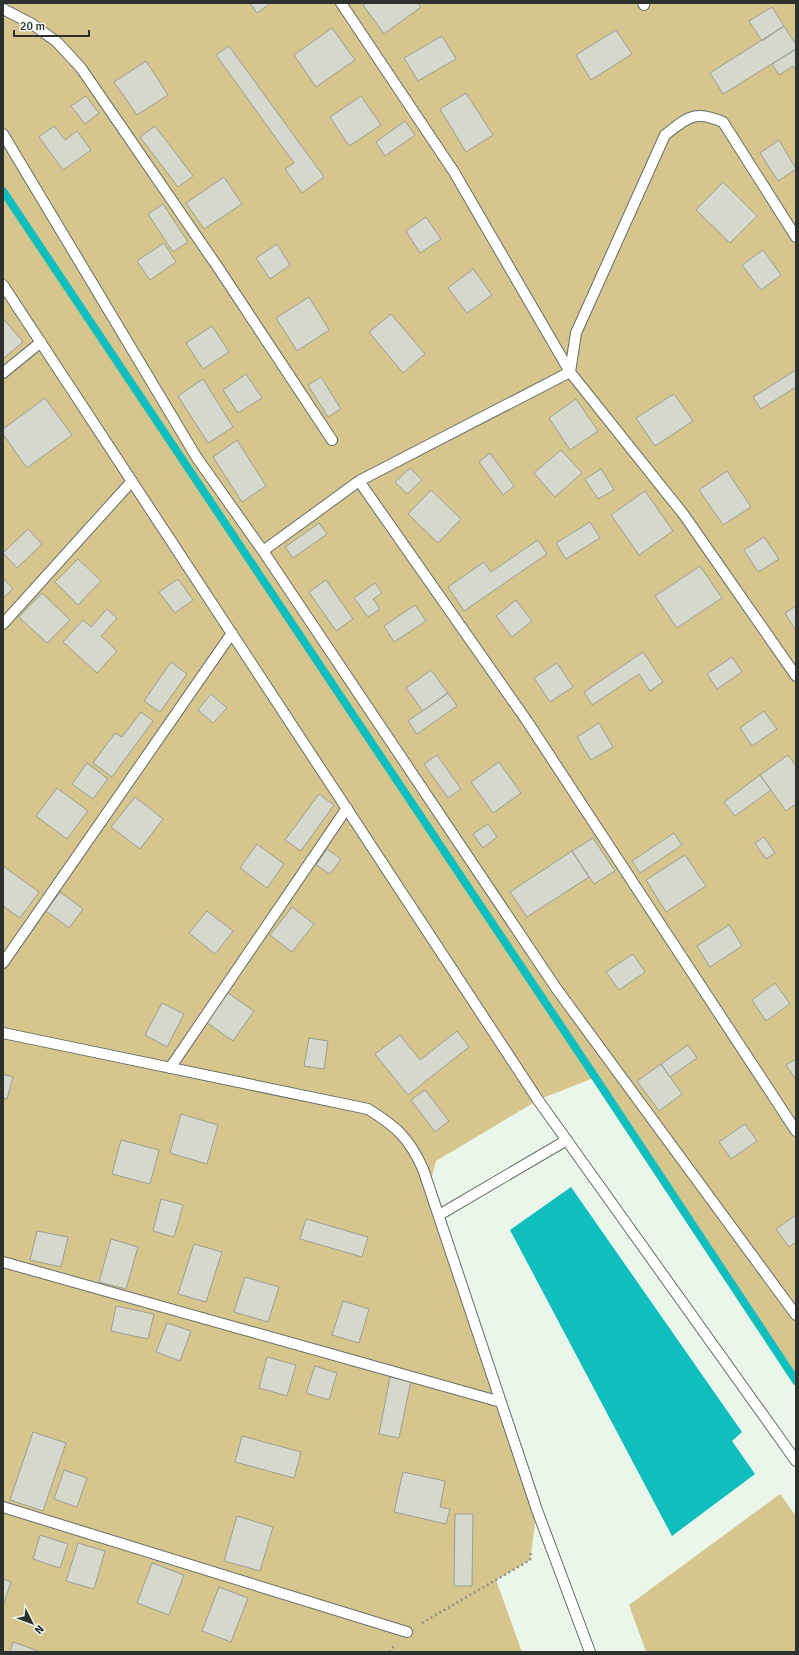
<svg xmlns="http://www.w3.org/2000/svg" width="799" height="1655" viewBox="0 0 799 1655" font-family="Signika,sans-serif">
  <rect width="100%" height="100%" fill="#ebf6eb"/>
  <!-- green -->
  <path fill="#d6c58d" d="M 3,3 L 796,3 L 796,1381 L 596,1077 L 538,1100 L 436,1161 L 429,1187 L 537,1510 L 530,1560 L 496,1580 L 522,1652 L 3,1652 Z
    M 780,1494 L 796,1516 L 796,1652 L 646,1652 L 629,1605 Z"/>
  <!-- water -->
  <path fill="#11bebe" d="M 571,1187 L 742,1432 L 732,1441 L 755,1474 L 672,1536 L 510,1230 Z"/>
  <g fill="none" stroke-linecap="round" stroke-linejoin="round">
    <!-- stream -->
    <path stroke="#11bebe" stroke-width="8" d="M 3,191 L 595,1077 L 796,1381"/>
  </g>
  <!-- building -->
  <path fill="#d5d8cb" stroke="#9b9e92" d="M 250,3 L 271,3 L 257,13 Z
    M 366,3 L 417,3 L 421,7 L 384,34 L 363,5 Z
    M 772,7 L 784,26 L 762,41 L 749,21 Z
    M 784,26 L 796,45 L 796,49 L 723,94 L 710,73 Z
    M 332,28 L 355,60 L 316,87 L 294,55 Z
    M 616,30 L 632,54 L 591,80 L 576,55 Z
    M 442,36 L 456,59 L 418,81 L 404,58 Z
    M 229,46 L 324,177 L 302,193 L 285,169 L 294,163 L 216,55 Z
    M 796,49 L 796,71 L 793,66 L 779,75 L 772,64 Z
    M 146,61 L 168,95 L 137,115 L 114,82 Z
    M 466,93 L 493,135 L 466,152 L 440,109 Z
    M 86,96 L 99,113 L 85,124 L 71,106 Z
    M 361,96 L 381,125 L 349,146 L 330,117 Z
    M 405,121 L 415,135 L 385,156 L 376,142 Z
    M 54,126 L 65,140 L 77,131 L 91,150 L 63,170 L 39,137 Z
    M 155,126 L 193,176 L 178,187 L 140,137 Z
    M 779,140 L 796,169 L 778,181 L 760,153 Z
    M 224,177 L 242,204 L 204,229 L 186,203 Z
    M 723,182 L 757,216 L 730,243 L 696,210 Z
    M 163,204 L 188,242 L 173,252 L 148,214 Z
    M 426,217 L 441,239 L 420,253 L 406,231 Z
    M 164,243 L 176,262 L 150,280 L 137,261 Z
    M 277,244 L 290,265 L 270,279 L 256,258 Z
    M 763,250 L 781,275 L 761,290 L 742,265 Z
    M 473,269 L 492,295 L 467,313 L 448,288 Z
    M 309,297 L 329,330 L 297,351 L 276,318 Z
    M 391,314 L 425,354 L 403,373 L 369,332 Z
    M 3,318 L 23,342 L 3,359 Z
    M 212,326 L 229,352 L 203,369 L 186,343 Z
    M 796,370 L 796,387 L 761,409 L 753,397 Z
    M 246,374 L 262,398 L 238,413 L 223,390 Z
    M 321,377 L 341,409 L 328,417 L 308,385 Z
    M 203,379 L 233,427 L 208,443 L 178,396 Z
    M 674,394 L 693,421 L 655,446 L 636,418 Z
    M 45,398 L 72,435 L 27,468 L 3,434 L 3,429 Z
    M 576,399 L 598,431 L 570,450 L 549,418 Z
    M 237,440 L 266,486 L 242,502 L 213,457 Z
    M 561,450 L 582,473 L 555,497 L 534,473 Z
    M 490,453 L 514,486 L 503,495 L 479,462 Z
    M 410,468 L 422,480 L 407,494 L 395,482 Z
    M 601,469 L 614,490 L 598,499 L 585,479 Z
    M 727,471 L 751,507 L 723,525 L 699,490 Z
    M 431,490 L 461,519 L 438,543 L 408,514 Z
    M 645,491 L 673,531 L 639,555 L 611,515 Z
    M 590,522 L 600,538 L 566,559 L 556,543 Z
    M 319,523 L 327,534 L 293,558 L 285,547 Z
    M 28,529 L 42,544 L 17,568 L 3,553 Z
    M 764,537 L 779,559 L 758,572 L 744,550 Z
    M 538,540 L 547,554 L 464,611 L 448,587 L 484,562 L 491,572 Z
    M 78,559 L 101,581 L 78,605 L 55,582 Z
    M 700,566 L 722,598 L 677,628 L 655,596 Z
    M 3,578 L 13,589 L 3,598 Z
    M 178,579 L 193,600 L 175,613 L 159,592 Z
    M 326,580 L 353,619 L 336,631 L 309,592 Z
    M 375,583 L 382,593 L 373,599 L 380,609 L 368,617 L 354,598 Z
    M 42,593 L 70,620 L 47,643 L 19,617 Z
    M 516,600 L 532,621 L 512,637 L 496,616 Z
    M 415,605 L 426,621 L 394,642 L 384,626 Z
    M 796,606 L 796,631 L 785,613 Z
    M 107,609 L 117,618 L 101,636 L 117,651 L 97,673 L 63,642 L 83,620 L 91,627 Z
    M 643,652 L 663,682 L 650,691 L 639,674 L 592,705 L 584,692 Z
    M 732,657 L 742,672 L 717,689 L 707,674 Z
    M 171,662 L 187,674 L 160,712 L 144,701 Z
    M 557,663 L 573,687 L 550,702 L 534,678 Z
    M 431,670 L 448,693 L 423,711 L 406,688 Z
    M 448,693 L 457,706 L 417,734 L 408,721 Z
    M 211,694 L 227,708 L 213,723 L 198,710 Z
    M 764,711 L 777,729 L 752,746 L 740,728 Z
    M 141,712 L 153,721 L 112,777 L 93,763 L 115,733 L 122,737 Z
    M 599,723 L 613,747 L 591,760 L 577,737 Z
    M 437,755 L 461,789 L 448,798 L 424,764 Z
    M 788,755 L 796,766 L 796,804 L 786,811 L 760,775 Z
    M 499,762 L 521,793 L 493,813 L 471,782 Z
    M 87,763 L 108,779 L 93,799 L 72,784 Z
    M 760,775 L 771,790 L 735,816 L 724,802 Z
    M 57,788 L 88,811 L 67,839 L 36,816 Z
    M 319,794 L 334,805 L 301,851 L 285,840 Z
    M 135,797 L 163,819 L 140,849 L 111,827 Z
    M 488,824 L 497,837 L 483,848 L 473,834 Z
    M 674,833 L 682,845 L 640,873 L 632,861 Z
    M 764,837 L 775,853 L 766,859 L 755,843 Z
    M 593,838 L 615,871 L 594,884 L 572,851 Z
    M 257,844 L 284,864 L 267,888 L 240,868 Z
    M 327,849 L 341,859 L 330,874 L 316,865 Z
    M 572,851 L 589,877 L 527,917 L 510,892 Z
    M 685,855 L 706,886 L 666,912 L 646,880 Z
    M 3,866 L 39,892 L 20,918 L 3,906 Z
    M 60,892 L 83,909 L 69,928 L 46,911 Z
    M 292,907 L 314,924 L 292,952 L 270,935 Z
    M 207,911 L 233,931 L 215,954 L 189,933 Z
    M 729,925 L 742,946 L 710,967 L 697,946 Z
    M 633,954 L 645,972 L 619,990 L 606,972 Z
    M 775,983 L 790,1004 L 766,1021 L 752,1000 Z
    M 228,993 L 254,1011 L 233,1041 L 206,1022 Z
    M 162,1003 L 184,1014 L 167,1047 L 145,1035 Z
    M 457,1031 L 469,1047 L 408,1095 L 375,1054 L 400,1035 L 420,1060 Z
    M 309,1038 L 328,1041 L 324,1069 L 304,1066 Z
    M 688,1045 L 697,1058 L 670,1077 L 661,1064 Z
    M 796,1059 L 796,1080 L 786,1065 Z
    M 661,1064 L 682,1094 L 659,1111 L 637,1081 Z
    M 3,1074 L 13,1077 L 7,1099 L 3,1098 Z
    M 425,1090 L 449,1121 L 435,1132 L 411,1100 Z
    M 181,1114 L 218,1125 L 207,1164 L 170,1153 Z
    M 745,1124 L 757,1141 L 731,1159 L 719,1142 Z
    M 121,1140 L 159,1150 L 150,1184 L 112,1174 Z
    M 161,1199 L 183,1205 L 174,1237 L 153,1231 Z
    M 796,1215 L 796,1242 L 789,1247 L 776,1229 Z
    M 306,1219 L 368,1237 L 362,1257 L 300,1239 Z
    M 37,1231 L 68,1237 L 61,1267 L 30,1260 Z
    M 111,1239 L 138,1247 L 126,1289 L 99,1282 Z
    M 194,1244 L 222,1252 L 206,1302 L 178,1294 Z
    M 245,1277 L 279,1287 L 268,1322 L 234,1312 Z
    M 343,1301 L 369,1309 L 359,1343 L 332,1335 Z
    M 116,1306 L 154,1314 L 148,1339 L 111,1331 Z
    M 167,1323 L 191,1331 L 180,1361 L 156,1352 Z
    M 267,1357 L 296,1365 L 287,1396 L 259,1388 Z
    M 315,1366 L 337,1373 L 329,1400 L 306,1393 Z
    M 390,1377 L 411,1381 L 399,1438 L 379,1434 Z
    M 33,1432 L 66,1443 L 43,1511 L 10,1500 Z
    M 242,1436 L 301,1452 L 294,1478 L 235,1462 Z
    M 64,1470 L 87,1478 L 77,1507 L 54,1499 Z
    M 403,1472 L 445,1481 L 440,1507 L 450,1509 L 446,1524 L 394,1512 Z
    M 455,1514 L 473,1514 L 472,1586 L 454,1586 Z
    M 237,1516 L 273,1527 L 260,1571 L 224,1561 Z
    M 40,1535 L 68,1544 L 60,1568 L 33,1559 Z
    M 78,1543 L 105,1551 L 94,1589 L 66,1581 Z
    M 152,1563 L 184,1575 L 169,1615 L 137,1603 Z
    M 3,1579 L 11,1582 L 3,1606 Z
    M 219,1587 L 248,1598 L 231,1642 L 202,1631 Z
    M 13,1642 L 41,1652 L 10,1652 Z"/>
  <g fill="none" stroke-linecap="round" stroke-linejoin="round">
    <!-- service casing -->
    <g stroke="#666f66" stroke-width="12">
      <path id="service" d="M 341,3 L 454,172 L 570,372 L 684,515 L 796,676
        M 643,3 L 644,5
        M 3,9 L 32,24 L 57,42 L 81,68 L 219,269 L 332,440
        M 3,134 L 197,458 L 263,551 L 556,988 L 796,1315
        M 3,285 L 538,1100 L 796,1461
        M 570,372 L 576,333 L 665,135 C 687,118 694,109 723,122 L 796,237
        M 3,373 L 41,342
        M 359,481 L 527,721 L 796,1131
        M 263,551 L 359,481 L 570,372
        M 3,624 L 132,481
        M 3,963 L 232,633
        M 3,1033 L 368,1109 C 397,1127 409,1138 423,1169 L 537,1510 L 590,1652
        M 170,1068 L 347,808
        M 439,1215 L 567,1140
        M 3,1262 L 501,1402
        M 3,1507 L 407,1632"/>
    </g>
    <!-- path -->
    <path stroke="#8d948d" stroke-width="2.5" stroke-dasharray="2 3" stroke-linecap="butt" d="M 422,1623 L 530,1560 L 531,1550
      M 389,1652 L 394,1646"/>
    <!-- service -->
    <use href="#service" stroke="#fff" stroke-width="10"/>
  </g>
  <!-- border -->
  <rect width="799" height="1655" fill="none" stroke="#2d312d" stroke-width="8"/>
  <!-- north arrow -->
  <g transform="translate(32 1623) rotate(132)" stroke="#ebf6eb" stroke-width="3" paint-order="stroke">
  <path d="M0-3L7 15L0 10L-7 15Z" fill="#2d312d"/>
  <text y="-6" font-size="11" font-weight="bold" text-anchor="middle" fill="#2d312d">N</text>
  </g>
  <!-- scale -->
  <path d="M14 30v6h75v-6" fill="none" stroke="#2d312d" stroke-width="2"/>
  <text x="20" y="30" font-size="12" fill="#2d312d" stroke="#ebf6eb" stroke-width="3" paint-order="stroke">20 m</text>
</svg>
